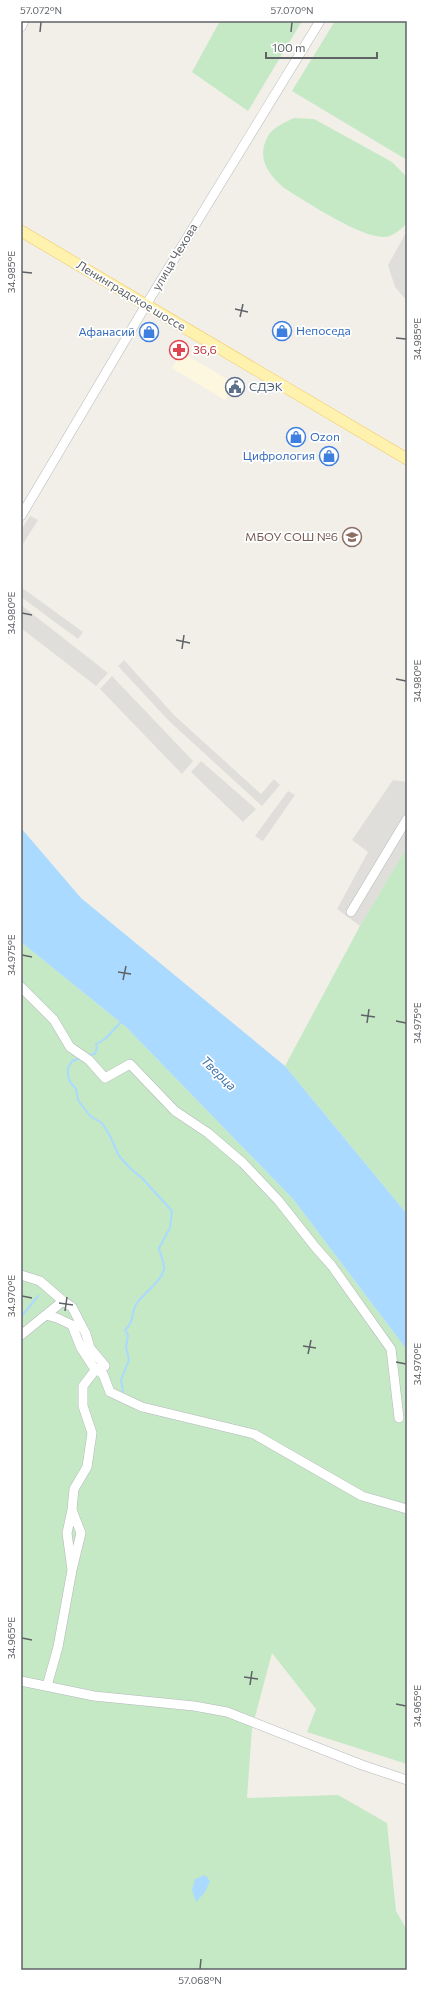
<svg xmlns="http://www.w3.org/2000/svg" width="428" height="1991" viewBox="0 0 428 1991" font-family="Commissioner,sans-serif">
  <rect width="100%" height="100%" fill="#f1efe8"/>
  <!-- commercial -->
  <path fill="#fef7e0" d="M 183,350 L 188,356 L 235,384 L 225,400 L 172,368 Z"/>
  <!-- industrial -->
  <path fill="#e0deda" d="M 407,231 L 407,301 L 395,287 L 388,265 Z
    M 30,516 L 38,520 L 21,547 L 21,530 Z
    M 21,587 L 83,632 L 78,639 L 21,597 Z
    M 21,605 L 108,673 L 96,686 L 21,628 Z
    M 124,660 L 175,716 L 261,794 L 274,779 L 280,785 L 262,806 L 169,721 L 118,666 Z
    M 112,676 L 193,761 L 182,774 L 100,689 Z
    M 201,761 L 256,809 L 243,822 L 191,772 Z
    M 393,780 L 407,782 L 407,847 L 360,926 L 337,909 L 368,852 L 352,840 Z
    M 288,791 L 295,795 L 263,841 L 255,836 Z"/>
  <!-- green -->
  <path fill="#c5e8c5" d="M 220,21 L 302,21 L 248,111 L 192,72 Z
    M 335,21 L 407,21 L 407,160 L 292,91 Z
    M 294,118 L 314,119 L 392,162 L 407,177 L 407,223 C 402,229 392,237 384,237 C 359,237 307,202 284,188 C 268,174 256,158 268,136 C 273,127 286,122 294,118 Z
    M 407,847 L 407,1214 L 285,1066 L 360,926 Z
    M 21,942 L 126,1027 L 293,1199 L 407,1350 L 407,1764 L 307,1732 L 316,1709 L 272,1653 L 252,1728 L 247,1798 L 338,1795 L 387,1823 L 396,1911 L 407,1930 L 407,1970 L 21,1970 Z"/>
  <!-- water -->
  <path fill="#aadaff" d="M 21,828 L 81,898 L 285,1066 L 407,1214 L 407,1350 L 293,1199 L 126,1027 L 21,942 Z
    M 205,1875 L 210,1881 L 205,1892 L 196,1902 L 192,1890 L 195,1879 Z"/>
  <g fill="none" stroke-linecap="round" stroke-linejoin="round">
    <!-- stream -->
    <path stroke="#aadaff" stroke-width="2" d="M 88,1055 L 95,1054 L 97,1048 L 96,1044 L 105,1039 L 122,1021
      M 80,1058 L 72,1061 L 68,1068 L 68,1075 L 70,1082 L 76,1089 L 78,1100 L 90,1116 L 102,1123 L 110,1136 L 119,1156 L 130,1168 L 143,1179 L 172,1211 L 170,1228 L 159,1248 C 160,1255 165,1263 164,1269 C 162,1281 144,1293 137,1303 C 131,1312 134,1323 125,1330 L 128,1335 L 126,1347 L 129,1360 L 121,1380 L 123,1392
      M 21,1317 L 38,1296"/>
    <!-- minor casing -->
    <g stroke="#b5b8bc" stroke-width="10">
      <path id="minor" d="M 21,27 L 24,21
        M 21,516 L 146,305 L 320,21
        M 351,912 L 407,819
        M 21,987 L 54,1020 L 70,1047 L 89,1060 L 105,1078 L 130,1064 L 175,1111 L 208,1133 L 243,1163 L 278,1200 L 316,1248 L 332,1266 L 391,1349 L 399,1418
        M 21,1275 L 40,1281 L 63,1301
        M 21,1335 L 63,1301 L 72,1307 L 86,1334 L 90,1348 L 105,1366 L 96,1369 L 94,1368 L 81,1348 L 72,1325 L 57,1318 L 46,1315
        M 72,1510 L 67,1533 L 72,1570 L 81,1533 L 72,1510 L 74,1489 L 87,1467 L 92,1433 L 83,1406 L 83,1386 L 96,1369 L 103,1374 L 110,1392 L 142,1407 L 254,1434 L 362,1496 L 407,1509
        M 21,1681 L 94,1696 L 194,1706 L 227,1712 L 362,1765 L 407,1780
        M 47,1686 L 58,1647 L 72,1570"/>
    </g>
    <!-- major casing -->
    <g stroke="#f2c960" stroke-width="12">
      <path id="major" d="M 21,231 L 407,459"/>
    </g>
    <!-- minor -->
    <use href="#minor" stroke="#fff" stroke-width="9"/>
    <!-- major -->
    <use href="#major" stroke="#fff2af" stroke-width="11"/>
  </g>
  <!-- ticks -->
  <path fill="none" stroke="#5f6368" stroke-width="1.5" d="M 40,32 L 41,22M 291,32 L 292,22M 22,272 L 32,273M 235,309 L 248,312M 240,317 L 243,304M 396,338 L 406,339M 22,613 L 32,615M 176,640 L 190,643M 182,649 L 184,635M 396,679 L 406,681M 22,955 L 32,957M 118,972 L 131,974M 123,980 L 126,966M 361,1015 L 375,1017M 396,1021 L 406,1023M 367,1023 L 369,1009M 22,1296 L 32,1298M 59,1303 L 73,1305M 65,1311 L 67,1297M 303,1346 L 316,1348M 308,1354 L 311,1340M 396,1362 L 406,1364M 22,1638 L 32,1640M 244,1677 L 258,1679M 250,1685 L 252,1671M 396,1704 L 406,1706M 200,1969 L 201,1959"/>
  <!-- icons -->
  <defs>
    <g id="shop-ring" transform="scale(1)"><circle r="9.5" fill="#fff" stroke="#3f7fe0" stroke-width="1.5"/><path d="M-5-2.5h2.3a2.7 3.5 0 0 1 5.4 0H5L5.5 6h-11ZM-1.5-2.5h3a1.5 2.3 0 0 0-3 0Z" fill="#3f7fe0"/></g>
    <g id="pharmacy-ring" transform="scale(1)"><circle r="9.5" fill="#fff" stroke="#e0444e" stroke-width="1.5"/><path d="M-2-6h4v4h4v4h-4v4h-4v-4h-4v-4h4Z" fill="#e0444e"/></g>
    <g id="civic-ring" transform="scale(1)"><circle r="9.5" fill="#fff" stroke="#5c6f8a" stroke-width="1.5"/><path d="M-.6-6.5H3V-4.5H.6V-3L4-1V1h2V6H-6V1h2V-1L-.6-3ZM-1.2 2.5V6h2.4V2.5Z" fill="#5c6f8a"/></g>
    <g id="school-ring" transform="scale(1)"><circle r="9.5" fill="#fff" stroke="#8d6e63" stroke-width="1.5"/><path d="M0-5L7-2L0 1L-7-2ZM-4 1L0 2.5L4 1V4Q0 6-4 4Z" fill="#8d6e63"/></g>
  </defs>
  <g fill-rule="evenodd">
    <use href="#shop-ring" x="282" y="331"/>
    <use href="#shop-ring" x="149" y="332"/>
    <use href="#pharmacy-ring" x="179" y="350"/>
    <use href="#civic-ring" x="235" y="387"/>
    <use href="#shop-ring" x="296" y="437"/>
    <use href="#shop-ring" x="329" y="456"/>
    <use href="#school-ring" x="352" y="537"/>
  </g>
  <g text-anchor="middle" stroke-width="3.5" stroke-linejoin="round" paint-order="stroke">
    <!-- street labels -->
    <g font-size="12" fill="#5f6368" stroke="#fff">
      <text transform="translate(175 257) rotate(-59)" y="4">улица Чехова</text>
      <text transform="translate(131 296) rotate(31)" y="4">Ленинградское шоссе</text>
    </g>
    <!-- shop labels -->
    <g font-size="12" fill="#366cbe" stroke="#fff" text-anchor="start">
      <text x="296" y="335">Непоседа</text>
      <text x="135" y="336" text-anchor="end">Афанасий</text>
      <text x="310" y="441">Ozon</text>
      <text x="315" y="460" text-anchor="end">Цифрология</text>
    </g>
    <!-- health labels -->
    <g font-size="12" fill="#be3a42" stroke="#fff" text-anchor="start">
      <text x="193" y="354">36,6</text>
    </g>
    <!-- service labels -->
    <g font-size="12" fill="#4e5e75" stroke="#fff" text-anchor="start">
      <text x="249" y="391">СДЭК</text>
    </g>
    <!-- education labels -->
    <g font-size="12" fill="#785e54" stroke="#fff" text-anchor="end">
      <text x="338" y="541">МБОУ СОШ №6</text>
    </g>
    <!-- water labels -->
    <g font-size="13" font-style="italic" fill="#4174aa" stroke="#fff">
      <text transform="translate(219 1073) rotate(44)" y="5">Тверца</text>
    </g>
  </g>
  <!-- border -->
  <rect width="428" height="1991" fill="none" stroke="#ffffff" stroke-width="44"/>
  <!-- scale -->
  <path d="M266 52v6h111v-6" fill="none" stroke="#5f6368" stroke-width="2"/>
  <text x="272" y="52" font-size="12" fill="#5f6368" stroke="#ffffff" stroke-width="3" paint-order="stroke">100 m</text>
  <rect x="22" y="22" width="384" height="1947" fill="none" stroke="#5f6368" stroke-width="1.5"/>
  <g font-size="10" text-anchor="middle" fill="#5f6368">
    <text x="41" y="14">57.072°N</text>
    <text x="292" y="14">57.070°N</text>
    <text transform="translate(11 272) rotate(-90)" y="4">34.985°E</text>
    <text transform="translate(417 339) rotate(-90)" y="4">34.985°E</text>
    <text transform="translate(11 613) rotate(-90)" y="4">34.980°E</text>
    <text transform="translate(417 681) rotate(-90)" y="4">34.980°E</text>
    <text transform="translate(11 955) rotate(-90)" y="4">34.975°E</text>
    <text transform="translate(417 1023) rotate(-90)" y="4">34.975°E</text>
    <text transform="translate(11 1296) rotate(-90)" y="4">34.970°E</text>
    <text transform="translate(417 1364) rotate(-90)" y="4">34.970°E</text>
    <text transform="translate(11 1638) rotate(-90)" y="4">34.965°E</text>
    <text transform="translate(417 1706) rotate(-90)" y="4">34.965°E</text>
    <text x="200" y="1984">57.068°N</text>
  </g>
</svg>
